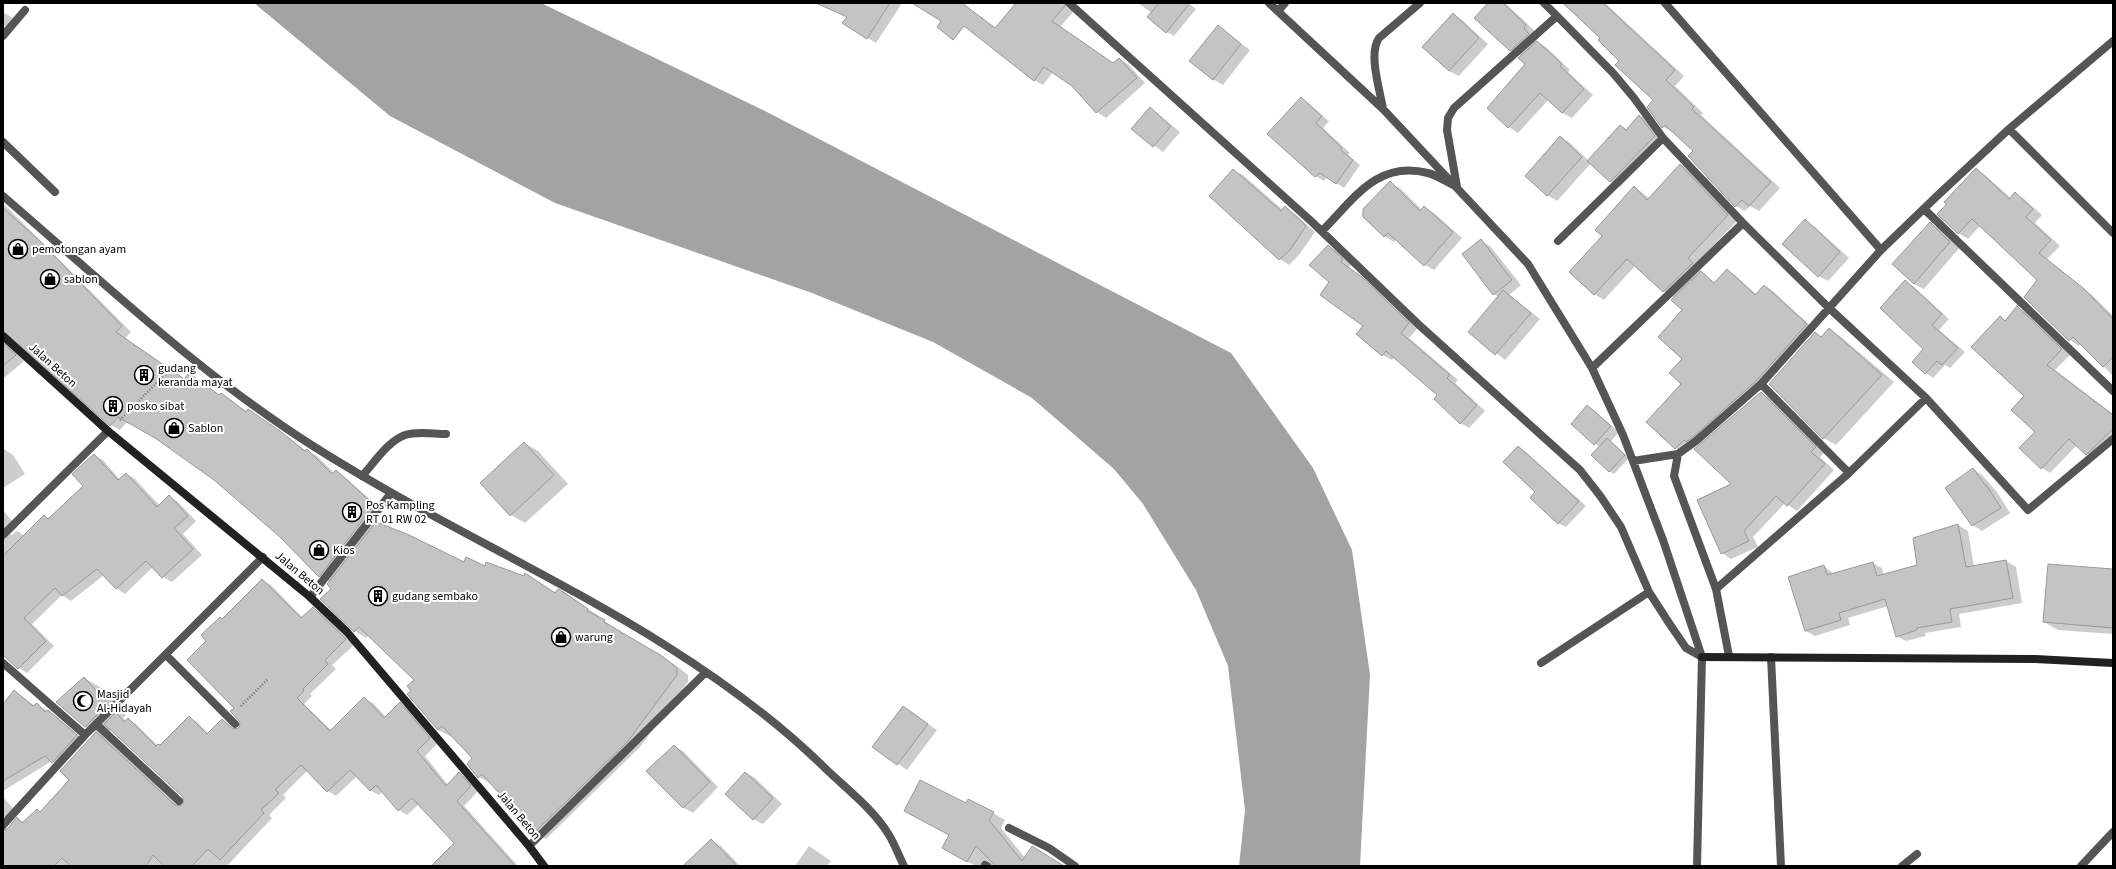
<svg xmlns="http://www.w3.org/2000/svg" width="2116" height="869" viewBox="0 0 2116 869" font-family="'Source Sans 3',sans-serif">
  <rect width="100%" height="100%" fill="#fff"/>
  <!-- water -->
  <path fill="#a3a3a3" d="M 254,3 L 541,3 L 767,112 L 1231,353 L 1313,468 L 1352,550 L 1370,675 L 1360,866 L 1239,866 L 1245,810 L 1228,666 L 1196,590 L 1143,504 L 1114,469 L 1032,398 L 933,342 L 812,293 L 555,203 L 390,116 Z"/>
  <!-- shadow -->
  <path fill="#0003" fill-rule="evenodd" d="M 815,3 L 902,3 L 876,43 L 844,23 L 848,17 Z
    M 1017,3 L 1062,3 L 1073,12 L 1060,27 L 1114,64 L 1119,59 L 1128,64 L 1145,83 L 1106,118 L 1097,112 L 1072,85 L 1053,72 L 1043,85 L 1034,80 L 982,19 L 996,28 Z
    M 1138,3 L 1188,3 L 1196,9 L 1174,36 L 1167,32 L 1152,13 Z
    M 1489,3 L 1505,3 L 1535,31 L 1532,34 L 1538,39 L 1536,41 L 1547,48 L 1570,70 L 1568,72 L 1593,95 L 1572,118 L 1562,113 L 1548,100 L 1518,133 L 1509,127 L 1488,108 L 1526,64 L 1522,56 L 1510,50 Z
    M 1562,3 L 1605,3 L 1684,76 L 1675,86 L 1703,113 L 1701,115 L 1780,188 L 1759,211 L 1750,206 L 1745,211 L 1736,206 L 1695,151 L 1674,131 L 1672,132 L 1663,127 L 1648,107 L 1655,100 L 1601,38 Z
    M 3,12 L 14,19 L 3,35 Z
    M 1453,15 L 1462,20 L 1488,44 L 1459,76 L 1449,71 Z
    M 1218,26 L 1250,50 L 1223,85 L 1213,79 Z
    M 1301,98 L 1329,121 L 1323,128 L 1350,153 L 1348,155 L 1360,165 L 1344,188 L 1327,177 L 1324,181 L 1316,176 L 1269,134 Z
    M 1150,108 L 1180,132 L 1163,152 L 1133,129 Z
    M 1640,116 L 1649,121 L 1664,142 L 1620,187 L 1611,182 L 1591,163 L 1557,201 L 1547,195 L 1561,137 L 1570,143 L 1589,161 L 1621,126 L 1627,130 Z
    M 1681,166 L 1690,171 L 1737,221 L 1696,264 L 1702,269 L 1700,271 L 1715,283 L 1727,270 L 1735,275 L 1757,295 L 1765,286 L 1773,291 L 1815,330 L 1684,453 L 1676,448 L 1682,384 L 1683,310 L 1675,298 L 1664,291 L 1635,266 L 1604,300 L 1594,294 L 1603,236 L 1635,187 L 1650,199 Z
    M 1976,169 L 1985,175 L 2011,198 L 2015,193 L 2024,199 L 2042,215 L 2035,223 L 2060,246 L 2047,259 L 2092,295 L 2113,316 L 2113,376 L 2081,343 L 2079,346 L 2070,340 L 2039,280 L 1980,226 L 1968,239 L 1958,233 L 1948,204 Z
    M 1233,170 L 1243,175 L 1283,210 L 1285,208 L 1294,213 L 1315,232 L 1299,255 L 1289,265 L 1280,259 Z
    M 1390,183 L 1400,188 L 1422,210 L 1424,207 L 1434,213 L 1462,238 L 1434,270 L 1425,265 L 1396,239 L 1394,242 L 1384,236 Z
    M 3,203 L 131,332 L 125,338 L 185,379 L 189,374 L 220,396 L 222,394 L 231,400 L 247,412 L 257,416 L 306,451 L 316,455 L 334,473 L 336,472 L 345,477 L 383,511 L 374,522 L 406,535 L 464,563 L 485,567 L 574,599 L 599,616 L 598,618 L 616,628 L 615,630 L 674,664 L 688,675 L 688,682 L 640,747 L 546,839 L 535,832 L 491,783 L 479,777 L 474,758 L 452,734 L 450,736 L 438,730 L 412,691 L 415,680 L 369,635 L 366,638 L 355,631 L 330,582 L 319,576 L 281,536 L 214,479 L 157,438 L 128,421 L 120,430 L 111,425 L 12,336 L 7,344 L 24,361 L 3,379 Z
    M 1805,221 L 1814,226 L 1849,258 L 1828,281 L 1818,276 Z
    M 1930,223 L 1939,229 L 1959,248 L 1924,289 L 1914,284 L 1893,264 Z
    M 1481,241 L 1490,246 L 1521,285 L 1509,295 L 1540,319 L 1505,360 L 1470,332 L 1499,297 L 1494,294 Z
    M 1328,246 L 1337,251 L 1351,265 L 1349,268 L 1370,284 L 1417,329 L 1409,338 L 1458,380 L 1455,383 L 1485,411 L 1469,428 L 1460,423 L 1439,395 L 1394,356 L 1392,360 L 1383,355 L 1331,281 Z
    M 1905,282 L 1913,286 L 1949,319 L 1939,330 L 1965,352 L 1950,368 L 1945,365 L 1933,378 L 1926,373 L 1925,349 Z
    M 2017,307 L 2025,312 L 2070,355 L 2055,370 L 2113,414 L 2113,443 L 2095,459 L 2077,445 L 2050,473 L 2042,468 L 2036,432 L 2000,317 L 2006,321 Z
    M 1829,330 L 1841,337 L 1894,382 L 1836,445 L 1824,438 L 1815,333 L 1822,337 Z
    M 1761,393 L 1770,398 L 1824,453 L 1820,457 L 1834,470 L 1797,511 L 1785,503 L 1753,537 L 1758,547 L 1731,559 L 1722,553 L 1733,485 Z
    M 1587,406 L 1596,412 L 1619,432 L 1611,441 L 1629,458 L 1614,474 L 1609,471 L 1600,447 L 1595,444 Z
    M 524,443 L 538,451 L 568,484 L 525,523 L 511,515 Z
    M 1518,447 L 1526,452 L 1586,506 L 1566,527 L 1558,523 L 1537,492 Z
    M 4,449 L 13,455 L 25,474 L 3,488 Z
    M 94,455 L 103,460 L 120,480 L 127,474 L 135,479 L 160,506 L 170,497 L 178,502 L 196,521 L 183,534 L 202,555 L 172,582 L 163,577 L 153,567 L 125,594 L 116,588 L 104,575 L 71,601 L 62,595 L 32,624 L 54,646 L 27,673 L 19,668 L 3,654 L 3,510 L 17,527 L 10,534 L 12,535 L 17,531 L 25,536 L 45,516 L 50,519 L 85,486 Z
    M 1973,469 L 1982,475 L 1997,492 L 2010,513 L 1982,531 L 1973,525 Z
    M 1958,525 L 1968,531 L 1974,567 L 2006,561 L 2016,567 L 2022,603 L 1959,614 L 1961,627 L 1925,633 L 1926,636 L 1906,641 L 1896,636 L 1888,606 L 1848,618 L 1850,625 L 1815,636 L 1806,631 L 1824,566 L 1834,574 L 1872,563 L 1882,568 L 1884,575 L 1918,565 Z
    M 2113,570 L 2113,634 L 2058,630 L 2044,622 Z
    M 262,580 L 271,585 L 303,618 L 313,608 L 321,613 L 354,645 L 332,665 L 336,669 L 310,694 L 312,696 L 304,704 L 332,731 L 365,699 L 373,703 L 386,717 L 400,704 L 408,708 L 438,743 L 425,756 L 448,785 L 459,774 L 467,778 L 478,791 L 464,806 L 518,866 L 432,866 L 455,843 L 419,804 L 407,815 L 399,810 L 383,791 L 379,795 L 371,791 L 357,776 L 336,796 L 328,791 L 308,770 L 283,795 L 286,798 L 269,815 L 272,818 L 227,866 L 3,866 L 3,797 L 18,814 L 6,828 L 6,831 L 18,819 L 24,823 L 40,812 L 71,780 L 96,733 L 85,727 L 84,678 L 103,689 L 126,715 L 123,718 L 126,721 L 128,719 L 136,724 L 158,746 L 160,746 L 189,717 L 197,722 L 209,734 L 222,720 L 236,730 L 239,729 L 241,722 L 208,641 L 222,619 ZM 111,729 L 184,796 L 185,803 L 179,807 L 104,737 Z
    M 15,692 L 35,706 L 37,704 L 56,716 L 85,741 L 61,767 L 52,761 L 3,791 L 3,706 Z
    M 904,707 L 937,730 L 907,770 L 874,747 Z
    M 674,746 L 683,751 L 718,787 L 693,813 L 684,808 L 648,771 Z
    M 746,773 L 755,778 L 782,804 L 763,824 L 753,819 Z
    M 966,805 L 993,813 L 1005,820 L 1001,828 L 1025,858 L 1063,866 L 976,866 L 955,855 Z
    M 711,840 L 721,846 L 740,866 L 692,866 Z
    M 809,846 L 831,861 L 827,866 L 795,866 Z"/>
  <!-- building -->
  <path fill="#c4c4c4" stroke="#999" d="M 816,3 L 890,3 L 867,39 L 842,23 L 847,17 Z
    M 912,3 L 962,3 L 995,28 L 1016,3 L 1064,3 L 1065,6 L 1052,21 L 1113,63 L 1119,58 L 1137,78 L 1096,113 L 1072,86 L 1044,67 L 1034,81 L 964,26 L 953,40 L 937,27 L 941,21 Z
    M 1159,3 L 1190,3 L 1166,33 L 1147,17 Z
    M 1488,3 L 1503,3 L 1526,25 L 1524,28 L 1529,34 L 1510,51 L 1474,18 Z
    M 1563,3 L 1603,3 L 1675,70 L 1666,80 L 1694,107 L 1692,109 L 1771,182 L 1749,206 L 1742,200 L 1735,207 L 1688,156 L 1693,151 L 1665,125 L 1662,128 L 1647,107 L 1653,100 L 1615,65 L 1619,61 L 1598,40 L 1600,38 Z
    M 1453,13 L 1479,38 L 1449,71 L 1422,47 Z
    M 1218,25 L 1241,44 L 1213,80 L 1189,61 Z
    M 1537,41 L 1562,64 L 1560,66 L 1584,89 L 1562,113 L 1540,93 L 1508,128 L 1487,108 L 1525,64 L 1518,58 Z
    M 1301,97 L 1322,116 L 1316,123 L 1342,148 L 1341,150 L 1353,160 L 1336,184 L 1320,173 L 1315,177 L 1267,134 Z
    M 1150,107 L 1171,126 L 1153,147 L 1131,129 Z
    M 1639,115 L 1655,136 L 1610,182 L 1587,161 L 1620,125 L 1626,130 Z
    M 1560,136 L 1582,157 L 1547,196 L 1525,176 Z
    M 1680,164 L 1728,215 L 1688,258 L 1693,263 L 1663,292 L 1627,259 L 1594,295 L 1569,272 L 1602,236 L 1595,230 L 1634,186 L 1647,200 Z
    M 1976,168 L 2009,199 L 2015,192 L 2033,209 L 2026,217 L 2051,240 L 2039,253 L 2083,288 L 2113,319 L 2113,357 L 2103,367 L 2073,337 L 2069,341 L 2024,297 L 2037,280 L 1972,219 L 1958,234 L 1937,214 L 1947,204 L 1944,202 Z
    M 1233,169 L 1281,211 L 1285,206 L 1306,226 L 1290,250 L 1279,260 L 1209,196 Z
    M 1390,181 L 1420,211 L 1424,206 L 1453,232 L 1424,266 L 1388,233 L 1384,237 L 1363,217 L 1363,209 Z
    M 3,208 L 40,241 L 122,326 L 116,332 L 184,379 L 189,373 L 219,395 L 221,393 L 246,412 L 248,409 L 280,431 L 305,451 L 307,449 L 332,474 L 336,470 L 374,505 L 319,577 L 280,537 L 214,480 L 155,438 L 118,417 L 110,426 L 3,331 Z
    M 1805,219 L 1840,252 L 1818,277 L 1782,244 Z
    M 1930,222 L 1950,242 L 1914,284 L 1892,264 Z
    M 1481,239 L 1512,280 L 1493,295 L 1462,254 Z
    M 1328,245 L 1343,259 L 1341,262 L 1362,277 L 1409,323 L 1401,333 L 1450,375 L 1447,378 L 1477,405 L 1460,424 L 1434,399 L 1437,395 L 1386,351 L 1382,356 L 1356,334 L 1363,326 L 1320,295 L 1329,282 L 1309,265 Z
    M 1727,269 L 1755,295 L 1764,285 L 1807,324 L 1757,380 L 1693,437 L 1686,442 L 1684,440 L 1675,449 L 1646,422 L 1681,384 L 1669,373 L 1682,359 L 1658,337 L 1682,310 L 1671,300 L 1701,271 L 1714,283 Z
    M 1905,280 L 1942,314 L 1932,325 L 1958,348 L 1942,365 L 1937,361 L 1925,374 L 1912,362 L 1923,349 L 1880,308 Z
    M 1503,290 L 1531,313 L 1495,355 L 1468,332 Z
    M 2017,306 L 2062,349 L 2047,365 L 2113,415 L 2113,429 L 2086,455 L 2069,439 L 2041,469 L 2019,448 L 2035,432 L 2011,410 L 2024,396 L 1971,347 L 2000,316 L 2005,321 Z
    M 1829,328 L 1882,375 L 1823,439 L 1769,384 L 1815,332 L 1821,337 Z
    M 3,343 L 16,355 L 3,366 Z
    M 1761,392 L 1816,447 L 1811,452 L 1825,464 L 1787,506 L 1776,496 L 1744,531 L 1749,541 L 1721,554 L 1697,500 L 1731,484 L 1694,449 Z
    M 1587,405 L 1611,426 L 1594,445 L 1571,424 Z
    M 1607,438 L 1625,455 L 1609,472 L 1591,455 Z
    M 524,442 L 554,475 L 510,516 L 480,483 Z
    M 1518,446 L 1579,501 L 1558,524 L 1530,498 L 1535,492 L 1503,462 Z
    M 94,454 L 118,480 L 126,473 L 157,507 L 169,495 L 188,516 L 174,528 L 193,549 L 162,578 L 146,561 L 116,589 L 97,569 L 62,596 L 55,588 L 24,618 L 46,641 L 18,669 L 3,655 L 3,556 L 44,515 L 48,519 L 83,486 L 72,474 Z
    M 1973,468 L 1986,486 L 1987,486 L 2001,508 L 1972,526 L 1945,488 Z
    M 376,522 L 407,534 L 464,562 L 466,557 L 485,566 L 486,562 L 524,576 L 525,573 L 555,593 L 558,589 L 562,591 L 588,609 L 587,611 L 605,620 L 604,622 L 662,656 L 677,668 L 677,675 L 628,741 L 534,833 L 482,774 L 478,778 L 467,764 L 472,758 L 442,726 L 438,730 L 407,694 L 411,691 L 407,686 L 414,680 L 359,627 L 354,632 L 320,599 L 331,589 L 327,584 Z
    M 1958,524 L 1966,567 L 2006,560 L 2013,598 L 1950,609 L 1952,622 L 1917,628 L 1917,630 L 1896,637 L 1885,599 L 1839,613 L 1841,620 L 1805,631 L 1788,577 L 1824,565 L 1827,575 L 1873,562 L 1877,576 L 1917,565 L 1913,538 Z
    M 2048,564 L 2113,569 L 2113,628 L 2043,622 Z
    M 262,579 L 301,618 L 313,607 L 346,639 L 325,660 L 328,664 L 303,689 L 304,691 L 297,698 L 330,731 L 364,697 L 384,718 L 400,702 L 430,738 L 417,751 L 446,786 L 459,772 L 471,786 L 457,801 L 515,866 L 431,866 L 454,843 L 412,798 L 398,811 L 376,785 L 370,791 L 350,770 L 327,792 L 301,765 L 275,790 L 279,793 L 261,810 L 264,813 L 220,860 L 208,849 L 192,866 L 164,866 L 153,855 L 146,866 L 71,866 L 62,858 L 54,866 L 3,866 L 3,830 L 7,829 L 17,817 L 22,823 L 37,809 L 40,812 L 69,780 L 60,771 L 96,732 L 175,805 L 180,806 L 183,804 L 183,797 L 104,724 L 116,712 L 124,722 L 128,718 L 156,746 L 158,744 L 160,745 L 189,716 L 207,734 L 222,719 L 233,729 L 239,728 L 240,722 L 230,711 L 234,708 L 187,660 L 206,641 L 201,635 L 220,617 L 222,619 Z
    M 84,677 L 108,704 L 85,727 L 56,702 Z
    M 14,690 L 33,706 L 37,703 L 45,712 L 48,710 L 77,735 L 52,763 L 45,756 L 3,781 L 3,704 Z
    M 903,706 L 928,724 L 897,765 L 872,747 Z
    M 674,745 L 710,782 L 683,808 L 646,771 Z
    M 745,772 L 773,798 L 753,820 L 725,794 Z
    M 920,780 L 966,803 L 968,799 L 994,812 L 989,820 L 1022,861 L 1032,846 L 1064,866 L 996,866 L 976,846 L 967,862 L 942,848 L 949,835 L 904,811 Z
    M 711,839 L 737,866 L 683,866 Z"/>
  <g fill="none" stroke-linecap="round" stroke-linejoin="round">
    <!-- path -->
    <path stroke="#777" stroke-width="2.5" stroke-dasharray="1 2" stroke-linecap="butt" d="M 120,420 L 174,365
      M 241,706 L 268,679"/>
    <!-- lane -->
    <path stroke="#555" stroke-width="8" d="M 362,476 C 374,463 388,441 405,435 C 418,431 433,434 446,434"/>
    <!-- street -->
    <path stroke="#555" stroke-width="8" d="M 1069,3 L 1311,221 L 1418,324 L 1580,470 L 1601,497 L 1621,527 L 1649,592 L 1669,623 L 1686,648 L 1702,657
      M 1269,3 L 1383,109 L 1528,264 L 1592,368 L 1623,435 L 1663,540 L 1702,657 L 1697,866
      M 1544,3 L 1557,16
      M 1665,3 L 1881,250
      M 1278,11 L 1285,3
      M 3,36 L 25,10
      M 1383,109 C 1380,90 1368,54 1379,38 L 1420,3
      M 2009,129 L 2113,233
      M 3,142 L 55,192
      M 1457,187 L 1447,130 L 1448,118 L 1454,108 L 1557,16 L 1613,73 L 1634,98 L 1663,138 L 1743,223 L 1828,307 L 1926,398 L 2028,510 L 2113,439
      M 3,196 C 103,282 201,375 313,446 C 483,554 681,626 827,770 C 848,790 874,810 889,835 C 895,845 899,856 904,866
      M 1924,209 L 2113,391
      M 1322,231 C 1354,199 1377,160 1428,173 C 1436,175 1445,181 1453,185
      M 1558,241 L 1663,138
      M 1592,368 L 1743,223
      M 1761,384 L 1849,473
      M 1678,454 L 1674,476 L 1716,589 L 1729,656
      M 1633,461 L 1678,454 L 1696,441 L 1761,384 L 1881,250 L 1937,196 L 2009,129 L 2113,41
      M 3,535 L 108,431
      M 1716,589 L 1849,473 L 1926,398
      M 310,597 L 391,493
      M 166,655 L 235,724
      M 1771,657 L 1781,866
      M 3,663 L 85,735
      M 1541,663 L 1649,592
      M 96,724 L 179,801
      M 3,825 L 85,735 L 263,557
      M 1009,828 L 1049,848 L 1075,866
      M 529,846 L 706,672
      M 985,865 L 987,866
      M 1902,866 L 1917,854
      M 2081,866 L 2113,832"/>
    <!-- secondary -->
    <path stroke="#222" stroke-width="8" d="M 3,336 L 108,431 L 310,597 L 347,632 L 529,846 L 544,866
      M 1702,657 L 2035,659 L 2113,663"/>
  </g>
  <!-- icons -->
  <defs>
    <g id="shop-ring" transform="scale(1)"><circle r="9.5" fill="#fff" stroke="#000" stroke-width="1.5"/><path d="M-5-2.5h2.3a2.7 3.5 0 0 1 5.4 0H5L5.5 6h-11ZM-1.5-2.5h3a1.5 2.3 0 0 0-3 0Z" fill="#000"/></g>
    <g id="building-ring" transform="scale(1)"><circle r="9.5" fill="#fff" stroke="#000" stroke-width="1.5"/><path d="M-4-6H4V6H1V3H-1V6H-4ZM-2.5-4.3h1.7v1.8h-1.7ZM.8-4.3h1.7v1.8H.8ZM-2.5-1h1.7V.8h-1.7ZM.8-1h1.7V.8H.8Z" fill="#000"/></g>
    <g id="mosque-ring" transform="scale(1)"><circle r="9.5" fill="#fff" stroke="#000" stroke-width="1.5"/><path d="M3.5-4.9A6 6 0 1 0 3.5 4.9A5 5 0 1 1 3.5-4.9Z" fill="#000"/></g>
  </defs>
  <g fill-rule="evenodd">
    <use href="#shop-ring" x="18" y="249"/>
    <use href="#shop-ring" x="50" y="279"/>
    <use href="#building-ring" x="144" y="375"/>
    <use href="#building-ring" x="113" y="406"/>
    <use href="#shop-ring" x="174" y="428"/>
    <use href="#building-ring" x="352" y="512"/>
    <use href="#shop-ring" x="319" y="550"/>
    <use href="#building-ring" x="378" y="596"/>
    <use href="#shop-ring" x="561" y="637"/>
    <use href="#mosque-ring" x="83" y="701"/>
  </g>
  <g text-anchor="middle" stroke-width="4" stroke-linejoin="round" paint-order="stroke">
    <!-- poi labels -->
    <g font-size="12" fill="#000" stroke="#fff" text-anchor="start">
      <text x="32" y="253">pemotongan ayam</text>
      <text x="64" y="283">sablon</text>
      <text x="158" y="372">gudang<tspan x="158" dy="14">keranda mayat</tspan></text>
      <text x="127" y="410">posko sibat</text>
      <text x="188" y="432">Sablon</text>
      <text x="366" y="509">Pos Kampling<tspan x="366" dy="14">RT 01 RW 02</tspan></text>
      <text x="333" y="554">Kios</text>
      <text x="392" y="600">gudang sembako</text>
      <text x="575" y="641">warung</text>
      <text x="97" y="698">Masjid<tspan x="97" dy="14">Al-Hidayah</tspan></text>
    </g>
    <!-- street labels -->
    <g font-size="12" fill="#000" stroke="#fff">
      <text transform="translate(53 365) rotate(42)" y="4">Jalan Beton</text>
      <text transform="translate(300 573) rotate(40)" y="4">Jalan Beton</text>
      <text transform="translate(519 815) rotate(50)" y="4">Jalan Beton</text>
    </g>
  </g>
  <!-- border -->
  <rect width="2116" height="869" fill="none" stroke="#000000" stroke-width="8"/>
</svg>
